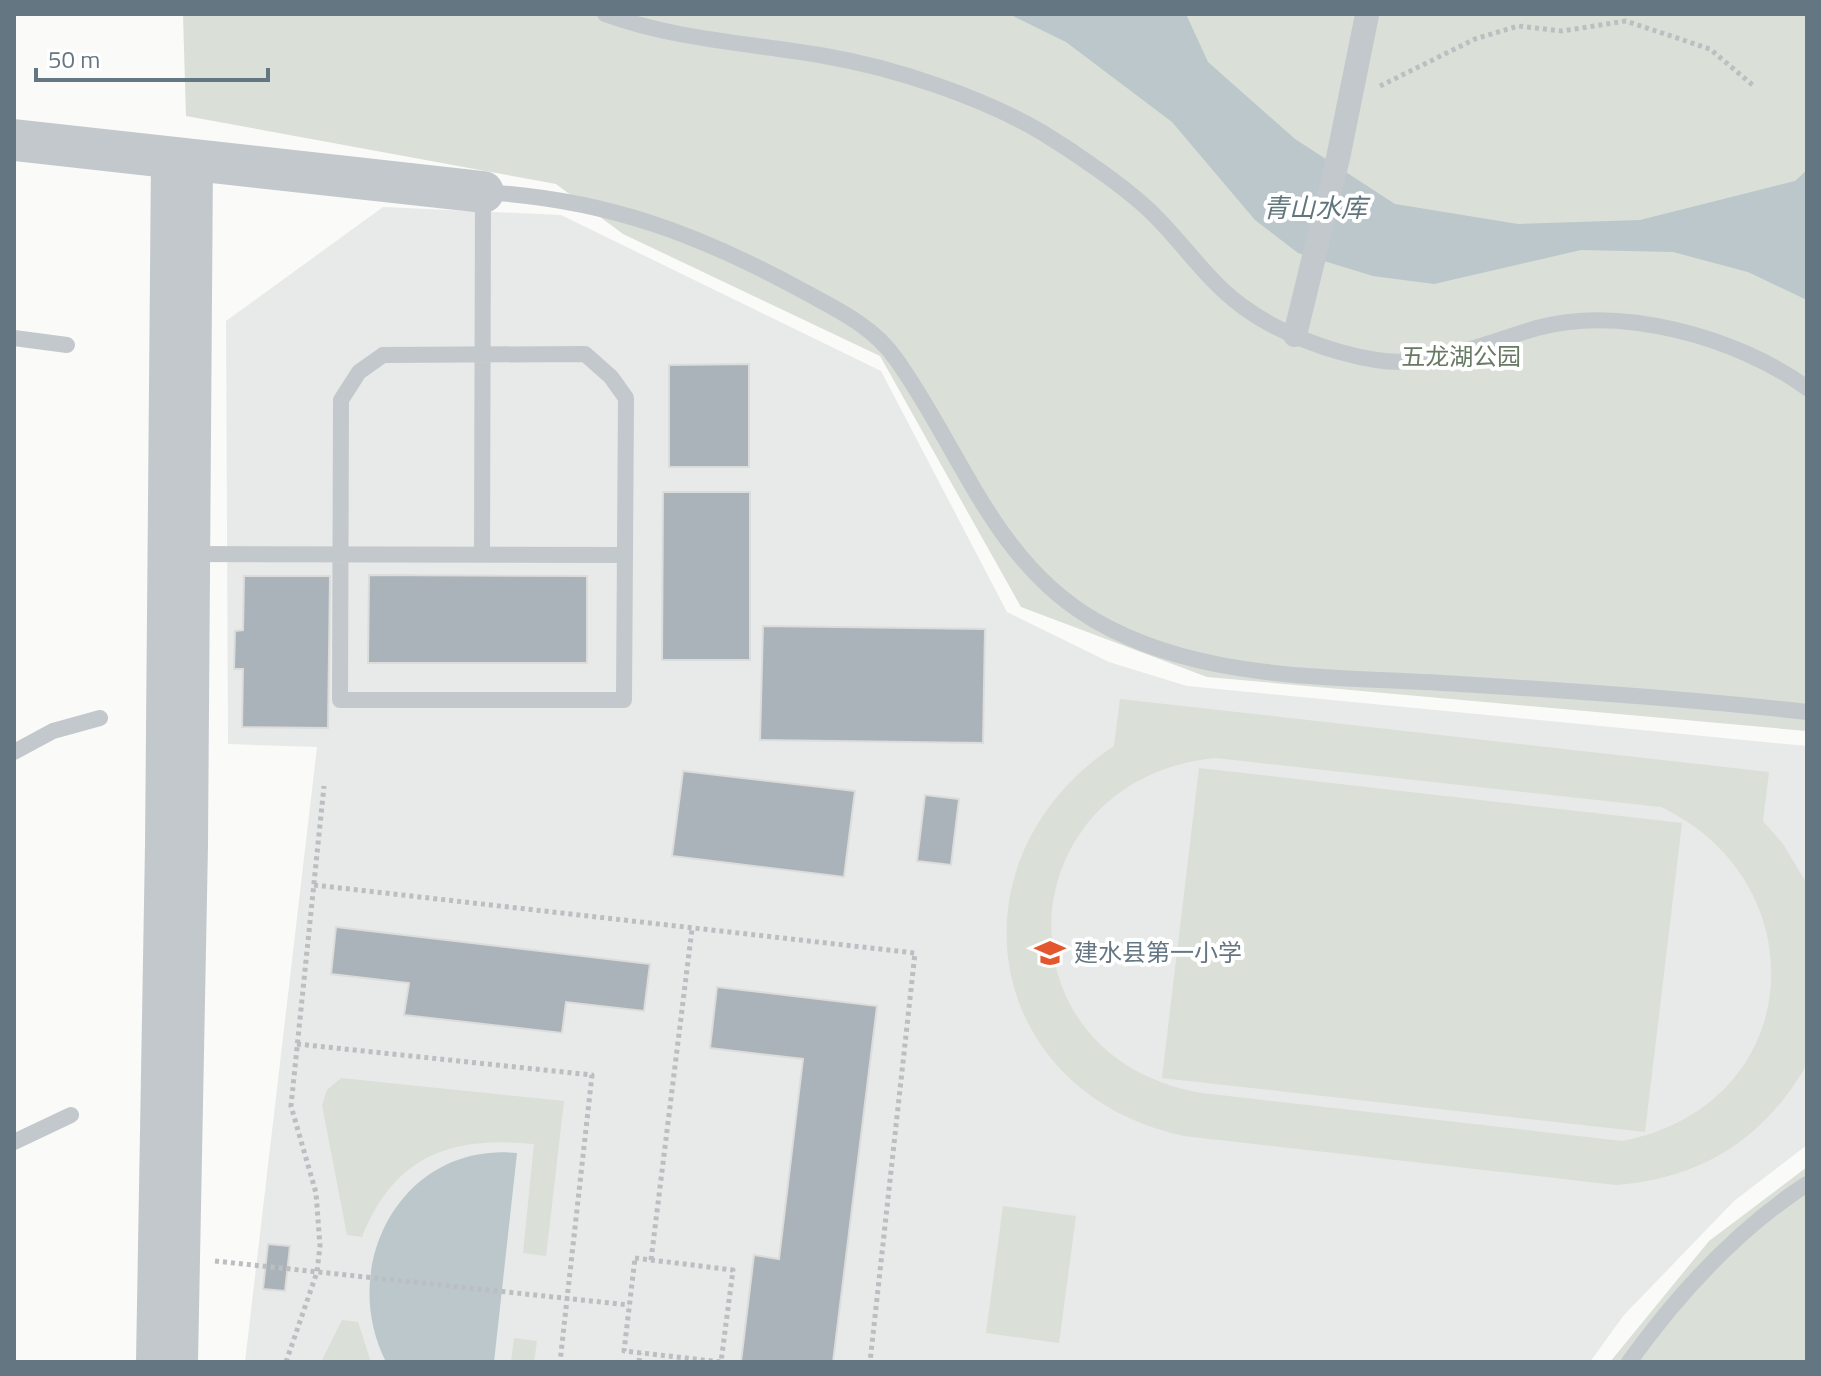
<svg xmlns="http://www.w3.org/2000/svg" width="1821" height="1376" viewBox="0 0 1821 1376" font-family="'Titillium Web','Noto Sans SC',sans-serif">
  <rect width="100%" height="100%" fill="#fafaf8"/>
  <!-- built -->
  <path fill="#e8e9e9" d="M 383,207 L 561,215 L 881,371 L 1007,612 L 1109,662 L 1187,686 L 1807,746 L 1807,1145 L 1734,1201 L 1624,1315 L 1590,1362 L 245,1362 L 317,747 L 228,744 L 226,321 Z"/>
  <!-- green -->
  <path fill="#dadfd7" fill-rule="evenodd" d="M 183,14 L 1807,14 L 1807,731 L 1207,677 L 1021,607 L 880,356 L 623,234 L 556,184 L 186,116 Z
    M 1120,699 L 1769,772 L 1763,821 L 1783,844 L 1807,884 L 1807,1062 L 1803,1071 C 1760,1142 1698,1179 1616,1185 L 1184,1136 C 982,1093 944,859 1114,746 ZM 1215,758 L 1661,807 C 1821,883 1806,1106 1622,1141 L 1202,1093 C 992,1058 1006,779 1215,758 Z
    M 1199,768 L 1682,823 L 1645,1132 L 1162,1078 Z
    M 341,1078 L 564,1101 L 546,1256 L 523,1253 L 534,1144 C 451,1136 395,1155 362,1237 L 347,1235 L 322,1105 L 327,1090 Z
    M 1807,1167 L 1807,1362 L 1610,1362 L 1709,1241 Z
    M 1003,1206 L 1076,1216 L 1059,1343 L 986,1333 Z
    M 342,1320 L 358,1322 L 371,1362 L 321,1362 Z
    M 514,1338 L 537,1341 L 534,1362 L 511,1362 Z"/>
  <!-- water -->
  <path fill="#bbc7cb" d="M 1009,14 L 1186,14 L 1208,62 L 1295,139 L 1395,204 L 1518,224 L 1640,220 L 1795,181 L 1807,170 L 1807,300 L 1748,272 L 1673,252 L 1581,250 L 1434,284 L 1373,276 L 1298,253 L 1255,220 L 1172,122 L 1066,42 Z
    M 517,1153 L 494,1362 L 386,1362 C 337,1265 402,1142 517,1153 Z"/>
  <!-- building -->
  <path fill="#aab3b9" stroke="#dcdcda" stroke-width="2" d="M 749,364 L 749,467 L 669,467 L 669,365 Z
    M 663,492 L 750,492 L 750,660 L 662,660 Z
    M 369,575 L 587,576 L 587,663 L 368,663 Z
    M 244,576 L 330,576 L 328,728 L 242,727 L 243,669 L 234,669 L 235,631 L 243,630 Z
    M 763,626 L 985,629 L 983,743 L 760,740 Z
    M 683,771 L 855,791 L 844,877 L 672,856 Z
    M 925,795 L 959,799 L 951,865 L 917,861 Z
    M 336,927 L 650,964 L 644,1011 L 566,1002 L 562,1033 L 404,1015 L 409,983 L 331,974 Z
    M 717,987 L 877,1006 L 833,1362 L 741,1362 L 754,1255 L 779,1259 L 803,1059 L 710,1048 Z
    M 268,1244 L 290,1246 L 285,1291 L 263,1289 Z"/>
  <g fill="none" stroke-linecap="round" stroke-linejoin="round">
    <!-- path -->
    <path stroke="#bbbfc2" stroke-width="5" stroke-dasharray="4 4" stroke-linecap="butt" d="M 1380,86 L 1475,39 L 1518,26 L 1562,31 L 1626,21 L 1710,49 L 1755,87
      M 314,885 L 915,953 L 870,1362
      M 297,1044 L 592,1075 L 560,1362
      M 635,1258 L 733,1270 L 721,1362 L 624,1351 Z
      M 651,1260 L 692,929
      M 215,1261 L 629,1305
      M 286,1362 L 317,1272 L 320,1246 L 316,1193 L 291,1106 L 324,786
      M 639,1362 L 640,1353"/>
    <!-- service -->
    <path stroke="#c3c8cc" stroke-width="16" d="M 605,14 C 676,40 751,43 825,56 C 895,68 982,97 1043,133 C 1074,152 1124,186 1150,211 C 1181,240 1207,281 1242,306 C 1278,333 1332,353 1376,360 C 1431,369 1485,343 1537,328 C 1621,305 1737,337 1807,388
      M 14,338 L 67,345
      M 585,354 L 611,377 L 626,398 L 624,700 L 340,700 L 341,400 L 359,372 L 383,355 Z
      M 193,554 L 625,555
      M 482,554 L 483,192 C 606,199 699,234 805,292 C 838,310 874,327 896,359 C 961,450 994,563 1096,621 C 1203,683 1339,676 1459,684 C 1575,691 1691,699 1807,712
      M 14,752 L 53,731 L 100,718
      M 14,1142 L 71,1115
      M 1629,1362 C 1678,1294 1736,1230 1807,1184"/>
    <!-- pedestrian -->
    <path stroke="#c3c8cc" stroke-width="24" d="M 1295,335 L 1338,158 L 1367,15"/>
    <!-- minor -->
    <path stroke="#c3c8cc" stroke-width="34" d="M 153,1362 L 162,845 L 168,157
      M 181,1362 L 191,845 L 196,160"/>
    <!-- tertiary -->
    <path stroke="#c3c8cc" stroke-width="42" d="M 14,140 L 483,192"/>
  </g>
  <!-- icons -->
  <defs>
    <g id="school-bare" transform="scale(2.4)"><path d="M0-5L7-2L0 1L-7-2ZM-4 1L0 2.5L4 1V4Q0 6-4 4Z" fill="#e4572e" stroke="#fff" stroke-width="2.5" paint-order="stroke"/></g>
  </defs>
  <g fill-rule="evenodd">
    <use href="#school-bare" x="1050" y="953"/>
  </g>
  <g text-anchor="middle" stroke-width="8" stroke-linejoin="round" paint-order="stroke">
    <!-- park labels -->
    <g font-size="24" fill="#687a64" stroke="#fff">
      <text x="1461" y="365">五龙湖公园</text>
    </g>
    <!-- poi labels -->
    <g font-size="24" fill="#657683" stroke="#fff" text-anchor="start">
      <text x="1074" y="961">建水县第一小学</text>
    </g>
    <!-- water labels -->
    <g font-size="26" font-style="italic" fill="#60757c" stroke="#fff">
      <text x="1315" y="217">青山水库</text>
    </g>
  </g>
  <!-- border -->
  <rect width="1821" height="1376" fill="none" stroke="#657683" stroke-width="32"/>
  <!-- scale -->
  <path d="M36 68v12h232v-12" fill="none" stroke="#657683" stroke-width="4"/>
  <text x="48" y="68" font-size="24" fill="#657683" stroke="#ffffff" stroke-width="6" paint-order="stroke">50 m</text>
</svg>
